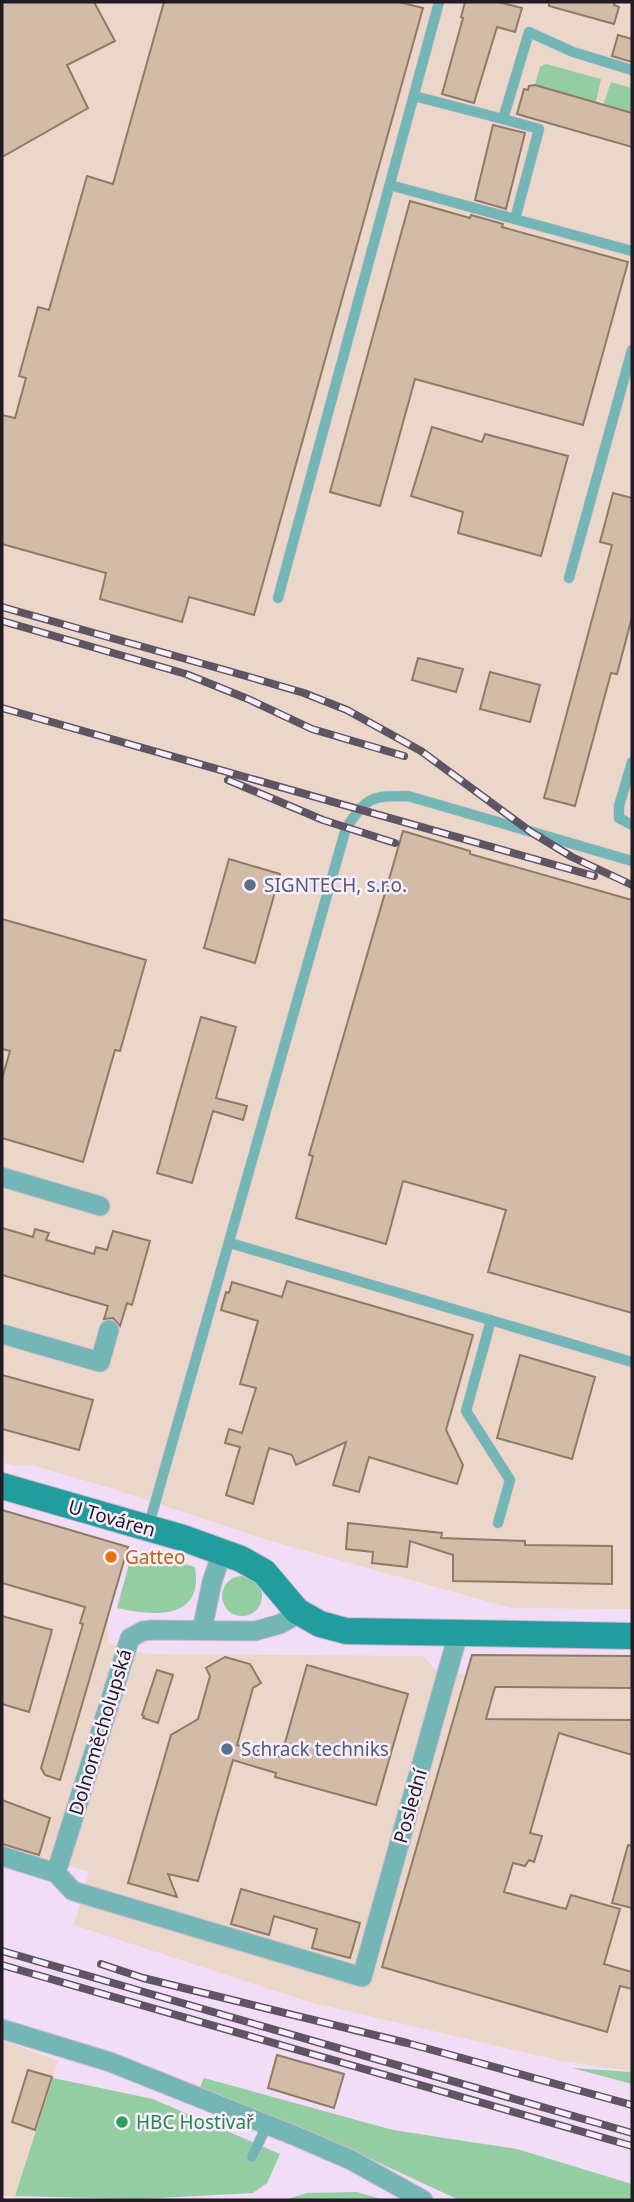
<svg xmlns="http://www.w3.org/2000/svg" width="634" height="2202" viewBox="0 0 634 2202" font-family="'Noto Sans',sans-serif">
  <rect width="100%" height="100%" fill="#f1ddf6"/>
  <!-- industrial -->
  <path fill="#ebd7c9" d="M 2,2 L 632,2 L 632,1609 L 511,1608 L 267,1540 L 110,1488 L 32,1465 L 17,1466 L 2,1463 Z
    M 2,1510 L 128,1547 L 108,1614 L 108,1643 L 148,1654 L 423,1656 L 434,1668 L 466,1675 L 472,1655 L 632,1656 L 632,2071 L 561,2061 L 309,2002 L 74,1925 L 89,1872 L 2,1844 Z
    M 2,2040 L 58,2061 L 15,2196 L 2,2196 Z"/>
  <!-- green -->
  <path fill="#95cda3" d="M 546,64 L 601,79 L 596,102 L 535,85 L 540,67 Z
    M 611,82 L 632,88 L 632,113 L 603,105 Z
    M 133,1549 L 195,1567 C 204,1621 153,1616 117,1608 Z
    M222 1596a20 20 0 1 1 40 0a20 20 0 1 1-40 0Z
    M 572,2068 L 632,2072 L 632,2084 Z
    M 53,2078 L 153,2099 L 280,2154 L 267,2183 L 253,2193 L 139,2199 L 15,2196 Z
    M 204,2078 L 393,2130 L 517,2149 L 632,2184 L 632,2200 L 459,2200 L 317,2134 L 200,2087 Z
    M 357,2192 L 384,2200 L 285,2200 L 307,2193 Z"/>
  <!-- building -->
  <path fill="#d3bca7" stroke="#8f7a66" stroke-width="2" d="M 2,2 L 94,2 L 115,41 L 67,65 L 88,108 L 2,157 Z
    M 164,2 L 399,2 L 423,8 L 254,615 L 189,597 L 182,622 L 100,599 L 106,573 L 2,544 L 2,415 L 15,418 L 26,378 L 19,376 L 38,307 L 49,310 L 87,176 L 113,184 Z
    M 465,2 L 498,2 L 522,8 L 515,32 L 497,27 L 474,103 L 442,94 L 463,18 L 461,17 Z
    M 549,2 L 615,2 L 614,5 L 619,7 L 614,24 L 549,6 Z
    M 618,35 L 632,39 L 632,62 L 612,56 Z
    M 535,85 L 632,113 L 632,147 L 517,114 L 524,89 L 528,90 L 529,86 Z
    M 493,125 L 525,133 L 506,209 L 475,200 Z
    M 410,201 L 470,218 L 471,215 L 503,224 L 502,227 L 628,262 L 583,425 L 415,379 L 380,506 L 330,492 Z
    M 432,427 L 482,442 L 485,434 L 568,456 L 541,556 L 458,533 L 463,512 L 411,496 Z
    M 613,493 L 632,498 L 632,617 L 617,674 L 611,673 L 575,806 L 544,798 L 612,545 L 600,542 Z
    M 418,658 L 463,669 L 456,692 L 412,680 Z
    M 490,672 L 540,685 L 530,722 L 480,709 Z
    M 403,831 L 470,851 L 470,854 L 632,900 L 632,1313 L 488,1272 L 506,1210 L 403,1181 L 386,1244 L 296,1218 L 313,1156 L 309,1155 Z
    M 229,859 L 280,874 L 255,963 L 204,948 Z
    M 2,919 L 146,960 L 120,1051 L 115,1050 L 83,1162 L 2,1138 L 2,1079 L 10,1051 L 2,1049 Z
    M 201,1017 L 236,1027 L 216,1098 L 247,1106 L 243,1120 L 213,1111 L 192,1183 L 157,1173 Z
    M 2,1228 L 33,1237 L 35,1229 L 49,1233 L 46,1240 L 94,1254 L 96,1247 L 107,1250 L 113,1231 L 150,1241 L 132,1305 L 127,1303 L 120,1326 L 113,1318 L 104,1319 L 108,1306 L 2,1275 Z
    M 287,1281 L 473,1335 L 446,1430 L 463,1465 L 457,1484 L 369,1457 L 359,1492 L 333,1485 L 346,1442 L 296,1465 L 292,1455 L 269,1448 L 253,1504 L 226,1495 L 240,1447 L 225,1443 L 229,1429 L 242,1433 L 256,1388 L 240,1384 L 258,1321 L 221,1310 L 226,1292 L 229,1293 L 232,1282 L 282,1297 Z
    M 520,1355 L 595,1377 L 572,1459 L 497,1438 Z
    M 2,1375 L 93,1400 L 79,1450 L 2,1429 Z
    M 2,1510 L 128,1547 L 60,1780 L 45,1775 L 41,1768 L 83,1624 L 80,1623 L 85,1607 L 2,1583 Z
    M 348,1523 L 442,1533 L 441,1538 L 525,1541 L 525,1545 L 612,1546 L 612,1584 L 453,1581 L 453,1555 L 410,1541 L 407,1567 L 372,1563 L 373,1552 L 346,1549 Z
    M 2,1616 L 52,1630 L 29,1712 L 2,1704 Z
    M 472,1655 L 632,1656 L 632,1688 L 495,1687 L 486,1719 L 632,1720 L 632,1755 L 559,1733 L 530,1833 L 542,1836 L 534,1862 L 529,1860 L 525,1866 L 513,1863 L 504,1892 L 566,1909 L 571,1895 L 620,1909 L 604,1964 L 632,1972 L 632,1989 L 620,1986 L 607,2032 L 382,1967 Z
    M 225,1657 L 250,1664 L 261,1683 L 253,1688 L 237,1745 L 281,1757 L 307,1665 L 408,1694 L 376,1805 L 275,1777 L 276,1773 L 233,1760 L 198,1881 L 168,1874 L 177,1897 L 128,1883 L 171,1735 L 198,1719 L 210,1676 L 206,1668 Z
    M 157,1670 L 173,1675 L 158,1723 L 143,1718 L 144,1716 L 142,1715 Z
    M 2,1800 L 50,1818 L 39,1855 L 2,1844 Z
    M 628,1845 L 632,1846 L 632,1908 L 612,1903 Z
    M 241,1889 L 360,1923 L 350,1958 L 312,1948 L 317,1929 L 297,1923 L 274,1916 L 269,1935 L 231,1924 Z
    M 277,2055 L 344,2074 L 334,2108 L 268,2088 Z
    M 28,2070 L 52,2077 L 35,2130 L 12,2122 Z"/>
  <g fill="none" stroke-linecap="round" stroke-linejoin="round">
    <!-- lane casing -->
    <g stroke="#ccbad0" stroke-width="11">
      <path id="lane" d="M 414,96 L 503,119 L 529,32 L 573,52 L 632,70
        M 503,119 L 539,129 L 515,219
        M 390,185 L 632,251
        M 569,578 L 632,350
        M 278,598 L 439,2
        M 632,762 L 619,806 L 619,818 L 632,825
        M 230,1243 L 632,1362
        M 491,1320 L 466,1411 L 510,1480 L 498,1523
        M 148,1528 L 346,828 C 368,796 371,796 408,796 L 632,861
        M 252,2157 L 267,2125"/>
    </g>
    <!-- street casing -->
    <g stroke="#ccbad0" stroke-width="21">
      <path id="street" d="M 2,1177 L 100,1206
        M 2,1334 L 100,1362 L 109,1330
        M 202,1630 L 212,1582 L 222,1552
        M 2,1856 L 56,1873 L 73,1891 L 362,1977 L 458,1634
        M 56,1873 L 130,1638 L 143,1631 L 152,1630 L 255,1631 L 280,1624 L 289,1619 L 297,1611
        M 2,2029 L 110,2062 L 298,2137 L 351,2160 L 423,2200"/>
    </g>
    <!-- secondary casing -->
    <g stroke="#ccbad0" stroke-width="28">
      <path id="secondary" d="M 2,1486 L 183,1538 L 241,1559 L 264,1572 L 297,1611 L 320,1624 L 346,1631 L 632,1636"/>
    </g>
    <!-- lane -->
    <use href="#lane" stroke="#74b6b6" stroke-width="10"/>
    <!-- street -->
    <use href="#street" stroke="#74b6b6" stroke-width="19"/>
    <!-- secondary -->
    <use href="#secondary" stroke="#229d9e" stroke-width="26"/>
    <!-- rail casing -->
    <g stroke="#5f5462" stroke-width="8">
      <path id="rail" d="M 2,607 L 253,678 L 304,693 L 347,710 L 421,751 L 531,832 L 572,857 L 632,885
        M 2,621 L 186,674 L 248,699 L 312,729 L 404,756
        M 2,708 L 594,876
        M 228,780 L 323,820 L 395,843
        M 2,1951 L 632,2133
        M 101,1964 L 143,1978 L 407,2043 L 632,2105
        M 2,1965 L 632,2146"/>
    </g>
    <!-- rail -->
    <use href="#rail" stroke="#f9eefd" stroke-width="5" stroke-dasharray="16" stroke-linecap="butt"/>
  </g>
  <!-- markers -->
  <g fill="#5c6f8a" stroke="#f9eefd" stroke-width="2.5">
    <circle cx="250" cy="885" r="7"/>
    <circle cx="227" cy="1749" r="7"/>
  </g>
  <circle fill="#e8710a" stroke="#f9eefd" stroke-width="2.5" cx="111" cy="1557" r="7"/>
  <circle fill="#2e9e5b" stroke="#f9eefd" stroke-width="2.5" cx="122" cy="2122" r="7"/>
  <g text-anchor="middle" stroke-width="5" stroke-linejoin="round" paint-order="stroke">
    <!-- service labels -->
    <g font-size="19" fill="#4e5e75" stroke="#f9eefd" text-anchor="start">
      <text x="264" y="892">SIGNTECH, s.r.o.</text>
      <text x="241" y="1756">Schrack techniks</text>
    </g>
    <!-- street labels -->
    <g font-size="19" fill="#221b24" stroke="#f9eefd">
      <text transform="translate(112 1518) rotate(16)" y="7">U Továren</text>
      <text transform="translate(100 1732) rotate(-73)" y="7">Dolnoměcholupská</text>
      <text transform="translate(410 1806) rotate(-74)" y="7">Poslední</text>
    </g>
    <!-- food labels -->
    <g font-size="19" fill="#c56008" stroke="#f9eefd" text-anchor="start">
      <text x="125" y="1564">Gatteo</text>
    </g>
    <!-- leisure labels -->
    <g font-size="19" fill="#27864d" stroke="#f9eefd" text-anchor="start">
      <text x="136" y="2129">HBC Hostivař</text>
    </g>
  </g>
  <!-- border -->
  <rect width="634" height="2202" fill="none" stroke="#221b24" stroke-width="7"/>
</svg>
